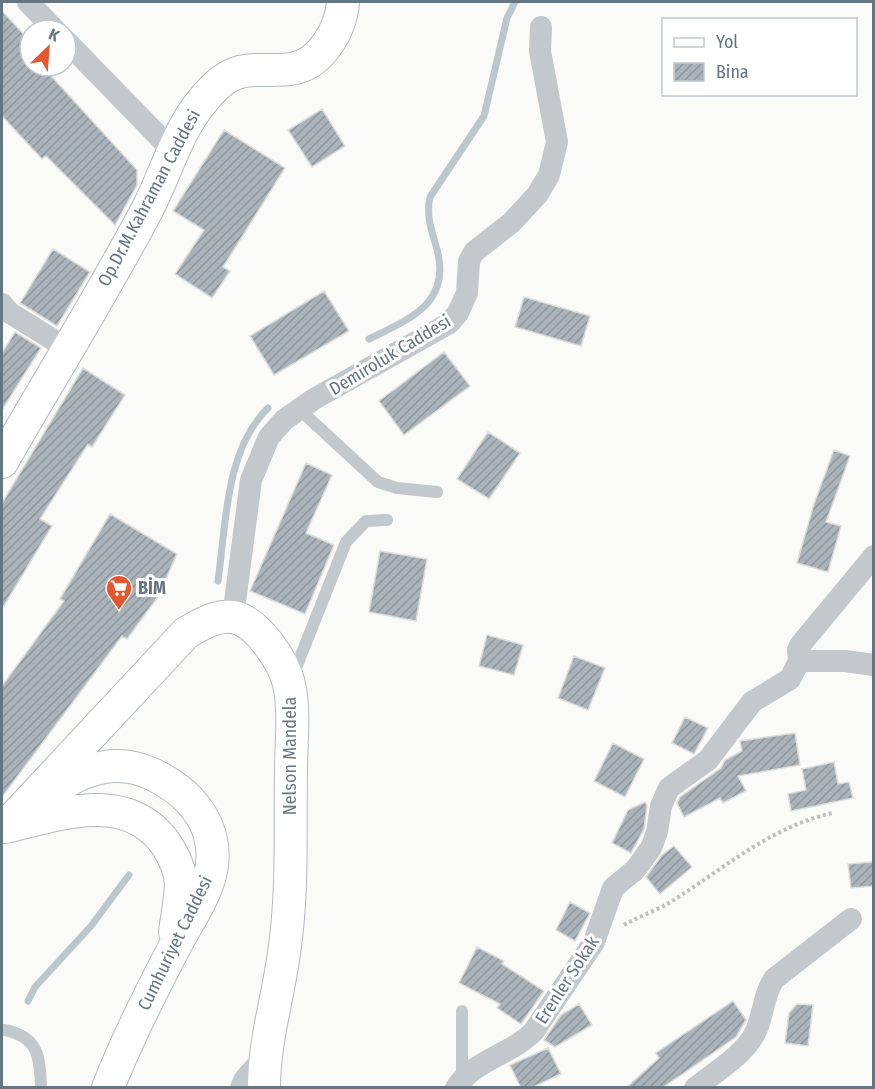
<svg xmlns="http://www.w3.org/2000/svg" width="875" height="1089" viewBox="0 0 875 1089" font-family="'Fira Sans Condensed',sans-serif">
  <defs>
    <pattern id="building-hatch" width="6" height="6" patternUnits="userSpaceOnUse" patternTransform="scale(1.5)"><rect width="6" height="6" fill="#aab3b9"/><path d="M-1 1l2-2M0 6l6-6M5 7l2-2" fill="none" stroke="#8e969c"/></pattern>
  </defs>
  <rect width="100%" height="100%" fill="#fafaf8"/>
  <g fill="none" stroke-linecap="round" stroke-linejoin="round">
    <!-- stream -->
    <path stroke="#bbc7cb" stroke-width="7" d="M 369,339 C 412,318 453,302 436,246 C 431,229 426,214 430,197 L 484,116 L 507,18 L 515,2
      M 218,581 C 226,525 225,450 268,408
      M 28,1001 L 35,987 L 91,926 L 129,875"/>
  </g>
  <!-- building -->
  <path fill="url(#building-hatch)" stroke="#dcdcda" stroke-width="1.5" d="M 2,11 L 30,41 L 30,66 L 42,66 L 137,170 L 137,185 L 115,225 L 46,156 L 42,159 L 2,116 Z
    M 322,109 L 345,146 L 312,167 L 288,130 Z
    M 224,130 L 285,168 L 223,267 L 230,271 L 212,298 L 175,274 L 204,230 L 173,211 Z
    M 53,249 L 90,272 L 57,326 L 20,303 Z
    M 324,291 L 349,331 L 274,375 L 250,336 Z
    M 524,297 L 590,316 L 581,346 L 515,327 Z
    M 15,332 L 41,348 L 2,410 L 2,353 Z
    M 444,352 L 470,386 L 404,435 L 379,401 Z
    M 83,368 L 125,395 L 92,447 L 88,444 L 40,519 L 52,526 L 2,609 L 2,503 Z
    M 488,432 L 520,453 L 489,499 L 457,479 Z
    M 834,450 L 850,456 L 826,522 L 841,526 L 828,572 L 797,563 L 814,504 Z
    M 306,463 L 332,475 L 306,533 L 334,545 L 305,614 L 250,591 Z
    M 110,514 L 177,554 L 157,598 L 127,639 L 122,636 L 2,797 L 2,686 L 64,601 L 60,599 Z
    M 380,551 L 427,559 L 416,621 L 369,612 Z
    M 487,635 L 523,645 L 514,675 L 479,666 Z
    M 574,656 L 605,668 L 588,710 L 558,698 Z
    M 685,717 L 708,728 L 694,754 L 672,743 Z
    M 795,733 L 800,765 L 738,776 L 746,791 L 723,803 L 720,798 L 684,817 L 677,803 L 680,797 L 721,768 L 725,760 L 742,751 L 740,741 Z
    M 613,743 L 644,759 L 625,797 L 594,781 Z
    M 834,762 L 838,784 L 849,782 L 853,798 L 791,811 L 788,794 L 806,790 L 802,769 Z
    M 645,802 L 647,805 L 644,829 L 631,853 L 612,843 L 628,810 Z
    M 674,846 L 692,867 L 660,894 L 646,877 L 662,855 Z
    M 873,862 L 873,886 L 851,888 L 848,864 Z
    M 570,902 L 590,913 L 575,941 L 556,930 Z
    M 477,947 L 504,961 L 502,964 L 544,991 L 521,1024 L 497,1008 L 500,1004 L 459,983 Z
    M 733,1001 L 746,1020 L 736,1037 L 662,1088 L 626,1088 L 659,1058 L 656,1053 Z
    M 579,1004 L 592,1025 L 555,1047 L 544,1040 L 561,1015 Z
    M 797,1004 L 813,1005 L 808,1046 L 785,1043 L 789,1013 Z
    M 548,1048 L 561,1074 L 531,1088 L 521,1088 L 510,1065 Z"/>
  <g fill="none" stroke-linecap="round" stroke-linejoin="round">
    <!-- secondary casing -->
    <g stroke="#b3babf" stroke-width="34">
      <path id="secondary" d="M 2,462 C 50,378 102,295 147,210 C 170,166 177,124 215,87 C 241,62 260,73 291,69 C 321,65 341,29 343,2
        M 51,792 C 81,769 116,757 152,774 C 194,794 223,831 209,879 C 201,905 184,927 172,952 C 149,996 126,1041 108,1088
        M 5,827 L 186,633 C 200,625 215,615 232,617 C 257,620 284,662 289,684 C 295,711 291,743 291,771 C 290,831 293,893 284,953 C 278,998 264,1041 264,1088
        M 5,827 C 57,815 123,790 163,840 C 173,854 181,869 181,886 C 180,901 177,917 175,932"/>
    </g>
    <!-- path -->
    <path stroke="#bbbfc2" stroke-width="4" stroke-dasharray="3 3" stroke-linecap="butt" d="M 624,925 C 638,917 655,911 669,903 C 722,870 771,826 833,813"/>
    <!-- lane -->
    <path stroke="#c3c8cc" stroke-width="12" d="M 299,409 L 378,482 L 397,488 L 437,492
      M 292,678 L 346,542 L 366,521 L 387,520
      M 4,1030 C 38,1036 40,1056 41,1088
      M 462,1079 L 462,1011"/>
    <!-- street -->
    <path stroke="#c3c8cc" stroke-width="22" d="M 28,2 L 55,30
      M 66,41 L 172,150
      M 2,304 L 10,313 L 68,349
      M 233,617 L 251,480 L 269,437 L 284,420 L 314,399 L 448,324 L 458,313 L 467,293 L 469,261 L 474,252 L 511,223 L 537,195 L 549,175 L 557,142 L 540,51 L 541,27
      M 799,661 L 845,661 L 874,665
      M 241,1088 L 244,1080 L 264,1058
      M 456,1088 C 475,1059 511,1055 534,1031 L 594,942 L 613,888 L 635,870 L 651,848 L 657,832 L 661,806 L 669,788 L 708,760 L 752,702 L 790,679 L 799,661 L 798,650 L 801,644 L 874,556
      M 695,1088 C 715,1072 745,1055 756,1031 C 764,1013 763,996 774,979 L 851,919"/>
    <!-- secondary -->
    <use href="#secondary" stroke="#fff" stroke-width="32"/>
  </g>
  <!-- icons -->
  <defs>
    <g id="supermarket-pin" transform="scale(1.35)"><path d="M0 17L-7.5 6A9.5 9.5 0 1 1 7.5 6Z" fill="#e4572e" stroke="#fff"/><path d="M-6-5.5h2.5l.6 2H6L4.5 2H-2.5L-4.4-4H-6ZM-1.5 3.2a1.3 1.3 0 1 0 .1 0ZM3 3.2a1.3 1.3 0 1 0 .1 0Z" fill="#fff"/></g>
  </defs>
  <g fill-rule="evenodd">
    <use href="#supermarket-pin" x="119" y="588"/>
  </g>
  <g text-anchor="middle" stroke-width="6" stroke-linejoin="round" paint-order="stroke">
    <!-- street labels -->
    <g font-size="18" fill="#657683" stroke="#fff">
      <text transform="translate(149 198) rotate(-62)" y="6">Op.Dr.M.Kahraman Caddesi</text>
      <text transform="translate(390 355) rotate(-31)" y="6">Demiroluk Caddesi</text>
      <text transform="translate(290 756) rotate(-90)" y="6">Nelson Mandela</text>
      <text transform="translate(175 943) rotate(-64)" y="6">Cumhuriyet Caddesi</text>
      <text transform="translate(567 980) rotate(-57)" y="6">Erenler Sokak</text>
    </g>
    <!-- poi labels -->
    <g font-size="18" font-weight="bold" fill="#657683" stroke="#fff" text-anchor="start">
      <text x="138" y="594">BİM</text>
    </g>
  </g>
  <!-- border -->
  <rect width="875" height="1089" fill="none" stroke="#657683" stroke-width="6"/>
  <!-- legend -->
  <rect x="662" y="18" width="195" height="78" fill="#ffffff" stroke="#c1c8cd" stroke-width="1.5"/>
  <rect x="674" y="38" width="30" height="9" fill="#ffffff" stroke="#c1c8cd" stroke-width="1.5"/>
  <text x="716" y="48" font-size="18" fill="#657683">Yol</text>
  <rect x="674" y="63" width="30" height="18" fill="url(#building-hatch)" stroke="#c1c8cd" stroke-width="1.5"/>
  <text x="716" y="78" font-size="18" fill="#657683">Bina</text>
  <!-- north arrow -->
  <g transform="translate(48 48) rotate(25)"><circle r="28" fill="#ffffff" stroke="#c1c8cd" stroke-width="1.5"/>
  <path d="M0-4.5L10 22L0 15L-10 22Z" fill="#e4572e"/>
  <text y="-9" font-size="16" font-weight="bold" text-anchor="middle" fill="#657683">K</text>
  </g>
</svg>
